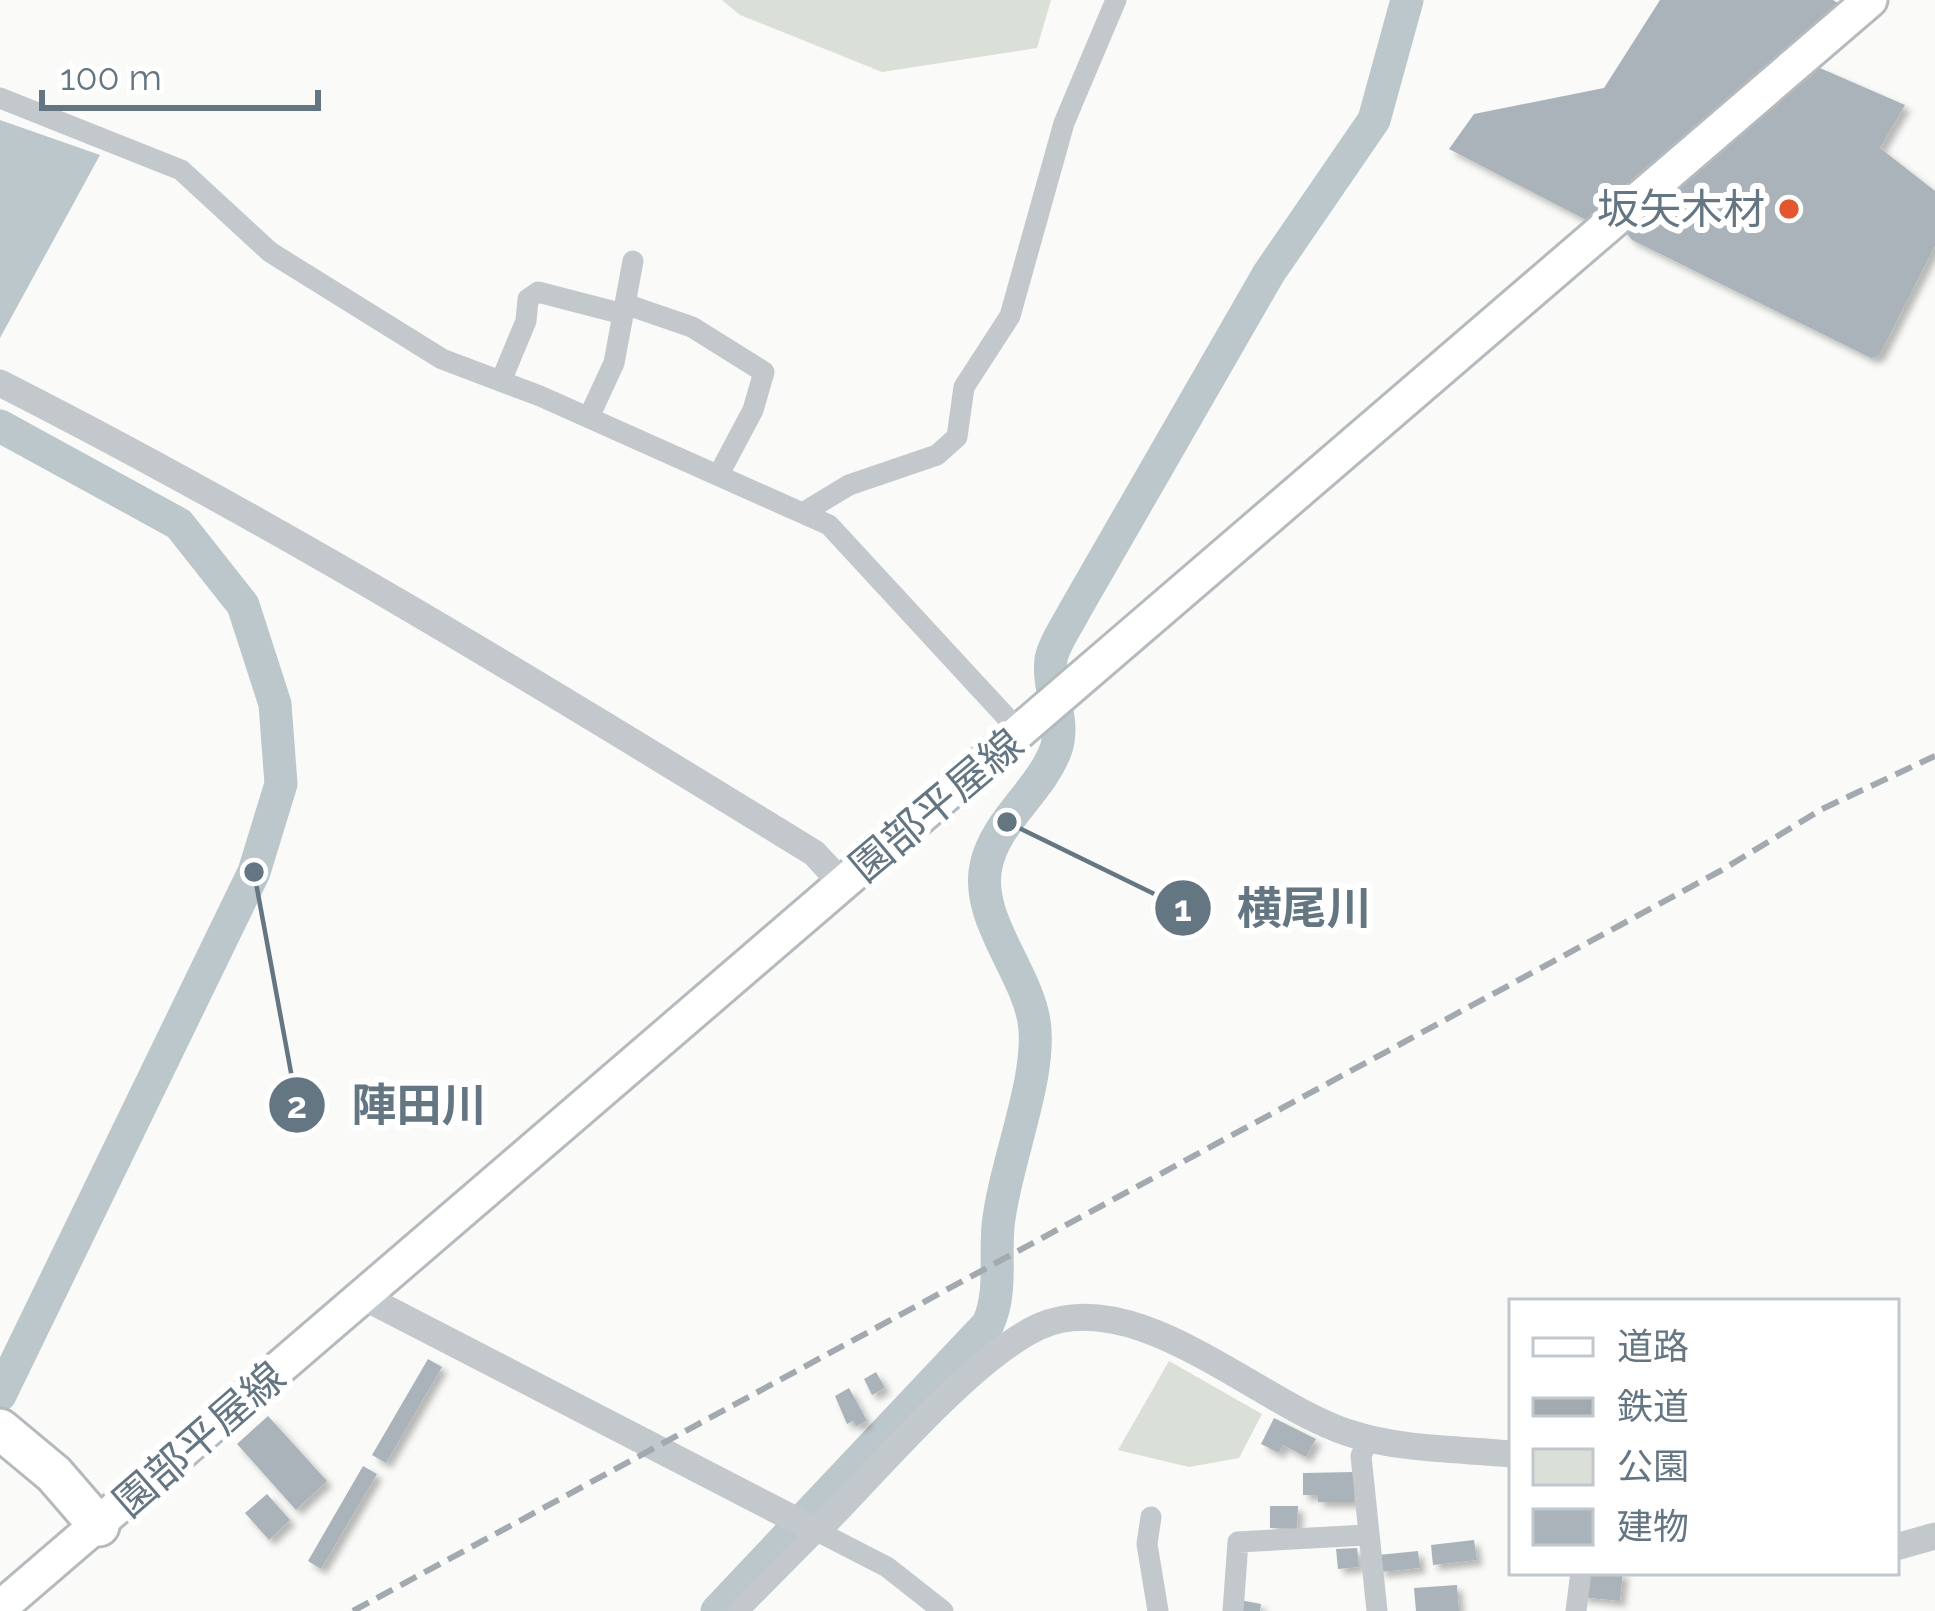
<svg xmlns="http://www.w3.org/2000/svg" width="1935" height="1611" viewBox="0 0 1935 1611" font-family="Raleway,'Noto Sans JP',sans-serif">
  <defs>
    <filter id="shadow"><feDropShadow dx="5.5" dy="5.5" stdDeviation="3" flood-color="#0004"/></filter>
  </defs>
  <rect width="100%" height="100%" fill="#fafaf8"/>
  <!-- green -->
  <path fill="#dadfd7" d="M 722,0 L 1051,0 L 1037,48 L 882,72 L 740,15 Z
    M 1169,1361 L 1262,1414 L 1239,1458 L 1189,1467 L 1118,1450 Z"/>
  <!-- water -->
  <path fill="#bbc7cb" d="M 0,120 L 100,155 L 0,338 Z"/>
  <g fill="none" stroke-linecap="round" stroke-linejoin="round">
    <!-- river -->
    <path stroke="#bbc7cb" stroke-width="33" d="M 0,426 L 179,524 L 243,605 L 275,704 L 281,784 L 254,872 L 0,1395
      M 717,1611 L 988,1324 C 1002,1293 995,1260 998,1226 C 1004,1165 1043,1076 1034,1021 C 1026,971 975,918 986,866 C 995,821 1041,791 1056,749 C 1066,719 1047,690 1051,659 C 1054,644 1068,624 1075,610 L 1269,273 L 1374,120 L 1407,0"/>
  </g>
  <!-- building -->
  <path fill="#aab3b9" filter="url(#shadow)" d="M 1660,0 L 1833,0 L 1848,9 L 1592,223 L 1449,149 L 1474,114 L 1604,88 Z
    M 1820,68 L 1905,105 L 1880,148 L 1935,191 L 1935,246 L 1879,356 L 1871,358 L 1632,240 L 1621,227 Z
    M 428,1359 L 442,1367 L 386,1463 L 372,1455 Z
    M 876,1372 L 885,1388 L 872,1395 L 864,1379 Z
    M 849,1388 L 867,1421 L 856,1426 L 853,1421 L 847,1424 L 835,1396 Z
    M 268,1416 L 327,1481 L 296,1510 L 237,1444 Z
    M 1274,1418 L 1316,1439 L 1306,1457 L 1283,1445 L 1279,1453 L 1261,1444 Z
    M 363,1466 L 377,1474 L 321,1569 L 308,1561 Z
    M 1354,1472 L 1354,1502 L 1318,1502 L 1318,1495 L 1303,1495 L 1303,1473 Z
    M 267,1494 L 290,1520 L 269,1540 L 245,1513 Z
    M 1270,1506 L 1298,1506 L 1297,1529 L 1270,1528 Z
    M 1474,1540 L 1477,1560 L 1433,1565 L 1431,1545 Z
    M 1357,1548 L 1359,1567 L 1338,1569 L 1336,1549 Z
    M 1418,1551 L 1420,1568 L 1380,1572 L 1378,1555 Z
    M 1584,1572 L 1623,1572 L 1620,1601 L 1581,1597 Z
    M 1457,1585 L 1459,1611 L 1416,1611 L 1414,1588 Z
    M 1240,1600 L 1261,1604 L 1260,1611 L 1238,1611 Z"/>
  <g fill="none" stroke-linecap="round" stroke-linejoin="round">
    <!-- primary casing -->
    <g stroke="#b5babe" stroke-width="39">
      <path id="primary" d="M 0,1608 L 1870,0"/>
    </g>
    <!-- motorway casing -->
    <g stroke="#b4b9bd" stroke-width="45">
      <path id="motorway" d="M 0,1429 L 54,1474 L 99,1526"/>
    </g>
    <!-- minor -->
    <path stroke="#c3c8cc" stroke-width="21" d="M 0,98 L 181,170 L 270,252 L 442,359 L 540,396 L 829,525 L 1021,733
      M 625,304 L 692,327 L 764,372 L 753,410 L 719,474
      M 501,381 L 526,321 L 528,299 L 538,292 L 623,314
      M 589,417 L 614,363 L 633,261
      M 806,511 L 849,485 L 937,455 L 957,437 L 964,387 L 1010,316 L 1064,123 L 1116,0
      M 1369,1438 L 1361,1456 L 1377,1611
      M 1151,1517 L 1147,1544 L 1158,1611
      M 738,1611 L 817,1531 L 887,1567 L 943,1611
      M 1233,1611 L 1238,1542 L 1366,1535
      M 1576,1611 L 1581,1572"/>
    <!-- tertiary -->
    <path stroke="#c3c8cc" stroke-width="27" d="M 0,383 C 280,525 547,689 814,853 L 843,884
      M 364,1297 L 817,1531 C 874,1474 969,1360 1038,1327 C 1136,1282 1260,1405 1349,1433 C 1400,1450 1459,1449 1512,1454
      M 1896,1547 L 1935,1536"/>
    <!-- primary -->
    <use href="#primary" stroke="#fff" stroke-width="33"/>
    <!-- motorway -->
    <use href="#motorway" stroke="#fff" stroke-width="39"/>
    <!-- rail -->
    <path stroke="#a2aab0" stroke-width="6" stroke-dasharray="18 9" stroke-linecap="butt" d="M 353,1611 L 1722,870 L 1822,809 L 1935,756"/>
  </g>
  <!-- markers -->
  <circle fill="#e4572e" stroke="#fff" stroke-width="4.5" cx="1789" cy="209" r="12"/>
  <g text-anchor="middle" stroke-width="12" stroke-linejoin="round" paint-order="stroke">
    <!-- poi labels -->
    <g font-size="42" fill="#657683" stroke="#fff" text-anchor="end">
      <text x="1765" y="224">坂矢木材</text>
    </g>
    <!-- street labels -->
    <g font-size="42" fill="#657683" stroke="#fff">
      <text transform="translate(936 805) rotate(-40)" y="15">園部平屋線</text>
      <text transform="translate(199 1439) rotate(-41)" y="15">園部平屋線</text>
    </g>
  </g>
  <!-- callouts -->
  <path fill="none" stroke="#657683" stroke-width="4.5" d="M1007 822L1183 908M254 872L297 1105"/>
  <g fill="#657683" stroke="#fff" stroke-width="4.5">
    <circle cx="1007" cy="822" r="12"/>
    <circle cx="254" cy="872" r="12"/>
    <circle cx="1183" cy="908" r="30"/>
    <circle cx="297" cy="1105" r="30"/>
  </g>
  <g font-size="36" text-anchor="middle" font-weight="bold" fill="#fff">
    <text x="1183" y="921">1</text>
    <text x="297" y="1118">2</text>
  </g>
  <g font-size="45" text-anchor="middle" font-weight="bold" fill="#657683" stroke="#fff" stroke-width="12" stroke-linejoin="round" paint-order="stroke">
    <text x="1304" y="924">横尾川</text>
    <text x="419" y="1121">陣田川</text>
  </g>
  <!-- legend -->
  <rect x="1509" y="1299" width="390" height="276" fill="#ffffff" stroke="#c1c8cd" stroke-width="3"/>
  <rect x="1533" y="1338" width="60" height="18" fill="#ffffff" stroke="#c1c8cd" stroke-width="3"/>
  <text x="1617" y="1359" font-size="36" fill="#657683">道路</text>
  <rect x="1533" y="1398" width="60" height="18" fill="#a2aab0" stroke="#c1c8cd" stroke-width="3"/>
  <text x="1617" y="1419" font-size="36" fill="#657683">鉄道</text>
  <rect x="1533" y="1449" width="60" height="36" fill="#dadfd7" stroke="#c1c8cd" stroke-width="3"/>
  <text x="1617" y="1479" font-size="36" fill="#657683">公園</text>
  <rect x="1533" y="1509" width="60" height="36" fill="#aab3b9" stroke="#c1c8cd" stroke-width="3"/>
  <text x="1617" y="1539" font-size="36" fill="#657683">建物</text>
  <!-- scale -->
  <path d="M42 90v18h276v-18" fill="none" stroke="#657683" stroke-width="6"/>
  <text x="60" y="90" font-size="36" fill="#657683" stroke="#ffffff" stroke-width="9" paint-order="stroke">100 m</text>
</svg>
